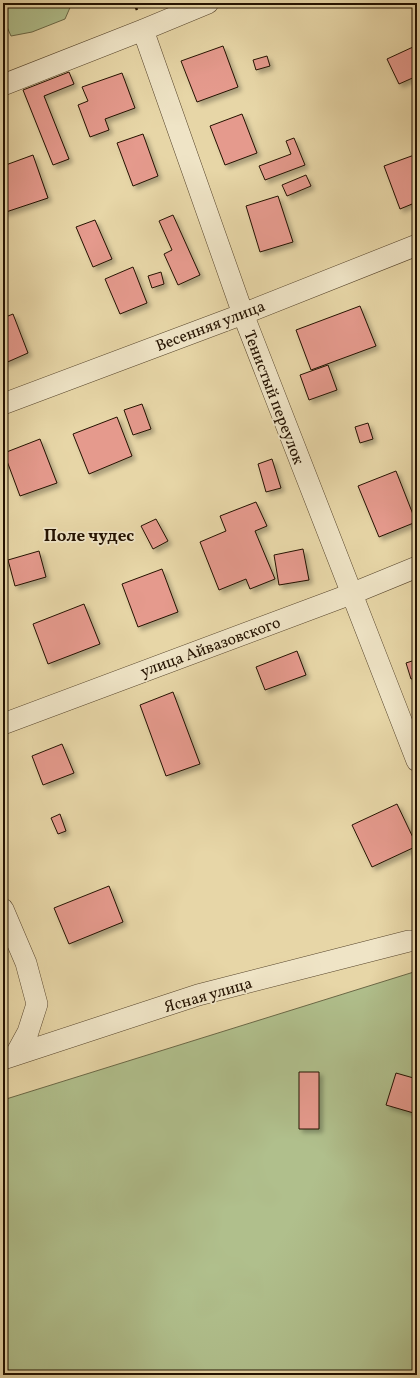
<svg xmlns="http://www.w3.org/2000/svg" width="420" height="1378" viewBox="0 0 420 1378" font-family="Vollkorn,serif">
  <defs>
    <filter id="shadow"><feDropShadow dx="3.5" dy="3.5" stdDeviation="2" flood-color="#0004"/></filter>
  </defs>
  <rect width="100%" height="100%" fill="#e7d6a7"/>
  <filter id="stains"><feTurbulence type="fractalNoise" baseFrequency=".005" numOctaves="4"/><feColorMatrix values="0 0 0 0 .2 0 0 0 0 .09 0 0 0 0 .02 0 0 0 .5 -.17"/></filter>
  <radialGradient id="worn" r=".72"><stop offset=".6" stop-color="#630" stop-opacity="0"/><stop offset="1" stop-color="#630" stop-opacity=".3"/></radialGradient>
  <!-- green -->
  <path fill="#b0bf8c" stroke="#6a6846" d="M 3,3 L 72,3 L 65,19 L 32,32 L 11,36 L 3,18 Z
    M 417,971 L 417,1375 L 3,1375 L 3,1100 Z"/>
  <!-- building -->
  <path fill="#e59a8d" stroke="#241200" filter="url(#shadow)" d="M 223,46 L 238,87 L 197,102 L 181,61 Z
    M 413,47 L 417,55 L 417,76 L 399,84 L 387,59 Z
    M 267,56 L 270,66 L 256,70 L 253,60 Z
    M 69,72 L 74,84 L 44,96 L 69,159 L 53,165 L 23,90 Z
    M 122,73 L 135,108 L 105,119 L 109,130 L 90,137 L 78,105 L 88,101 L 82,87 Z
    M 242,114 L 257,153 L 225,165 L 210,126 Z
    M 143,134 L 158,176 L 133,186 L 117,143 Z
    M 294,138 L 305,165 L 265,180 L 259,166 L 291,154 L 286,141 Z
    M 417,154 L 417,202 L 400,209 L 384,166 Z
    M 33,155 L 48,198 L 3,213 L 3,166 Z
    M 306,175 L 311,186 L 287,196 L 282,185 Z
    M 278,196 L 293,242 L 260,252 L 246,206 Z
    M 173,215 L 200,275 L 178,285 L 164,254 L 172,250 L 159,221 Z
    M 95,220 L 112,259 L 93,267 L 76,227 Z
    M 133,267 L 147,303 L 120,314 L 105,279 Z
    M 161,272 L 164,284 L 152,288 L 148,276 Z
    M 360,306 L 376,346 L 311,370 L 296,330 Z
    M 13,314 L 28,353 L 3,364 L 3,318 Z
    M 328,365 L 337,390 L 309,400 L 300,375 Z
    M 142,404 L 151,429 L 133,435 L 124,410 Z
    M 117,417 L 132,456 L 89,474 L 73,434 Z
    M 368,423 L 373,439 L 360,443 L 355,427 Z
    M 40,439 L 57,483 L 20,496 L 4,453 Z
    M 272,459 L 281,488 L 266,492 L 258,464 Z
    M 396,471 L 416,522 L 379,537 L 358,486 Z
    M 256,502 L 267,526 L 255,531 L 275,579 L 250,589 L 246,579 L 219,590 L 200,542 L 226,531 L 220,516 Z
    M 156,519 L 168,541 L 153,549 L 141,526 Z
    M 303,549 L 309,580 L 279,585 L 274,555 Z
    M 39,551 L 46,577 L 15,586 L 8,560 Z
    M 162,569 L 178,612 L 138,627 L 122,584 Z
    M 84,604 L 100,644 L 48,664 L 33,624 Z
    M 297,651 L 306,675 L 265,690 L 256,667 Z
    M 415,660 L 417,668 L 417,678 L 411,679 L 406,663 Z
    M 173,692 L 200,764 L 166,776 L 140,705 Z
    M 62,744 L 74,773 L 43,785 L 32,756 Z
    M 397,804 L 417,846 L 372,867 L 352,825 Z
    M 60,814 L 66,831 L 58,834 L 51,818 Z
    M 109,886 L 123,922 L 69,944 L 54,908 Z
    M 299,1072 L 319,1072 L 319,1129 L 299,1129 Z
    M 396,1073 L 417,1079 L 417,1114 L 386,1105 Z"/>
  <g fill="none" stroke-linecap="round" stroke-linejoin="round">
    <!-- street casing -->
    <g stroke="#55432a" stroke-width="22">
      <path id="street" d="M 143,30 L 243,314 L 417,761
        M 3,85 L 143,30 L 208,3
        M 3,404 L 243,314 L 417,245
        M 3,724 L 351,594 L 417,567
        M 3,909 L 26,963 L 37,1004 L 28,1032 L 16,1054
        M 3,1059 L 198,995 L 409,941 L 417,941"/>
    </g>
    <!-- path -->
    <path stroke="#241200" stroke-width="2.5" stroke-dasharray="3 2" stroke-linecap="butt" d="M 134,3 L 137,10"/>
    <!-- street -->
    <use href="#street" stroke="#efe4c6" stroke-width="21"/>
  </g>
  <g text-anchor="middle" stroke-width="3.5" stroke-linejoin="round" paint-order="stroke">
    <!-- street labels -->
    <g font-size="16" fill="#241200" stroke="#efe4c6">
      <text transform="translate(210 325) rotate(-21)" y="6">Весенняя улица</text>
      <text transform="translate(275 397) rotate(69)" y="6">Тенистый переулок</text>
      <text transform="translate(210 646) rotate(-20)" y="6">улица Айвазовского</text>
      <text transform="translate(208 994) rotate(-16)" y="6">Ясная улица</text>
    </g>
    <!-- neighbourhood labels -->
    <g font-size="17" font-weight="bold" fill="#241200" stroke="#efe4c6">
      <text x="89" y="541">Поле чудес</text>
    </g>
  </g>
  <!-- margin -->
  <rect width="420" height="1378" fill="none" stroke="#e7d6a7" stroke-width="16"/>
  <rect x="4" y="4" width="412" height="1370" fill="none" stroke="#241200" stroke-width="2"/>
  <rect x="8" y="8" width="404" height="1362" fill="none" stroke="#241200"/>
  <rect width="100%" height="100%" filter="url(#stains)"/>
  <rect width="100%" height="100%" fill="url(#worn)"/>
</svg>
